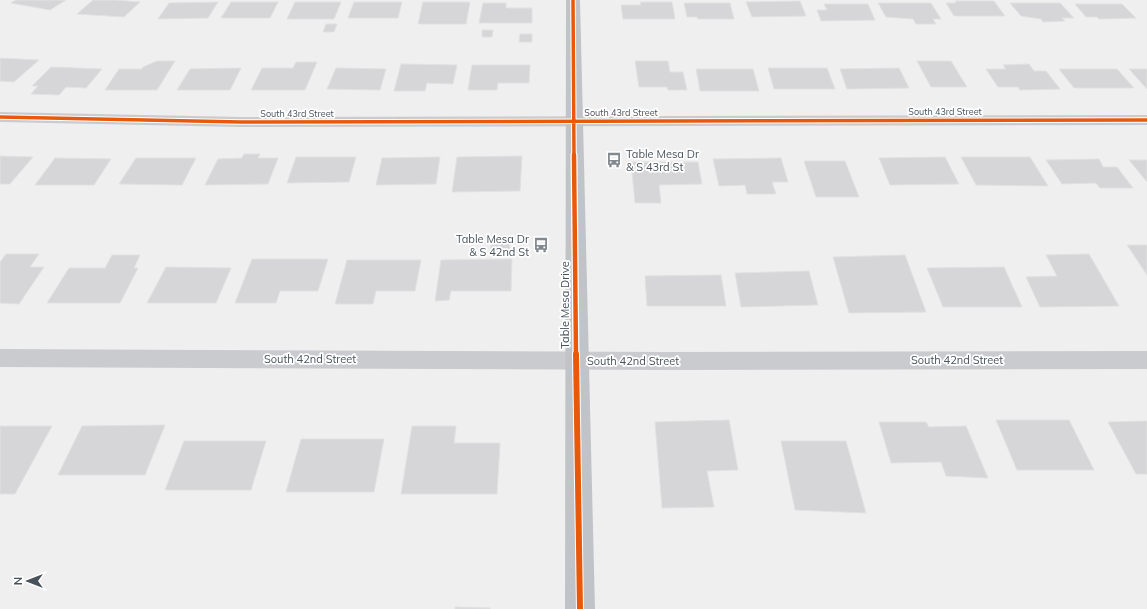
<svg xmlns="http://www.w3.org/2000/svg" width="1147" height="609" viewBox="0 0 1147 609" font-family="Mulish,sans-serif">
  <rect width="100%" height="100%" fill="#f0efef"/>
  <!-- building -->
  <path fill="#d6d6d8" stroke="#e1e1e2" d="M 16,0 L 66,0 L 50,10 L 11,3 Z
    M 93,0 L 115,0 L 140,2 L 124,17 L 77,14 Z
    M 800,1 L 806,16 L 752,17 L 746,2 Z
    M 955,1 L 994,1 L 1005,16 L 954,16 L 946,3 L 956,3 Z
    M 218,2 L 208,18 L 158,19 L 169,3 Z
    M 231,2 L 278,2 L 270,18 L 221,18 Z
    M 295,2 L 341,2 L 334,19 L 287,19 Z
    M 354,2 L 402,2 L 398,18 L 348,18 Z
    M 423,2 L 470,2 L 466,24 L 418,24 Z
    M 640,2 L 672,2 L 675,19 L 623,19 L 621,5 L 641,5 Z
    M 483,3 L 506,3 L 506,8 L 532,8 L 532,23 L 479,23 Z
    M 684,3 L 730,3 L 734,19 L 698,19 L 697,17 L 687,17 Z
    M 878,3 L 931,3 L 941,19 L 933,19 L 936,24 L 916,24 L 913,19 L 886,17 Z
    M 1010,3 L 1060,3 L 1074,18 L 1062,18 L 1065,21 L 1043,22 L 1041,19 L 1021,16 Z
    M 824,4 L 868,4 L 875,20 L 821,21 L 817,10 L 827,10 Z
    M 1075,4 L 1122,4 L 1136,18 L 1099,19 L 1097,17 L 1086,17 Z
    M 326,24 L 337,24 L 334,32 L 323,32 Z
    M 482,30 L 493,30 L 492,37 L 482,37 Z
    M 520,34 L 532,34 L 532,42 L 519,42 Z
    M 0,58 L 39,60 L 14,82 L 0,81 Z
    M 157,61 L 175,61 L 157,90 L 105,90 L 119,69 L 142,69 L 143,67 Z
    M 635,61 L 668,61 L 670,72 L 683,72 L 687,90 L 668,90 L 667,87 L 639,87 Z
    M 917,61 L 951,61 L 967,87 L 931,87 Z
    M 296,62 L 317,62 L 305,90 L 251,90 L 262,68 L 293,68 Z
    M 401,64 L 457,65 L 453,84 L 427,83 L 425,91 L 394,91 Z
    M 1029,64 L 1034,71 L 1046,71 L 1060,89 L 1020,90 L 1018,87 L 998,87 L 986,69 L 1006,69 L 1003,65 Z
    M 472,65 L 530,65 L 529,83 L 498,83 L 497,90 L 468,90 Z
    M 51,67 L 102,69 L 86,88 L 66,87 L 59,95 L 31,94 L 38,86 L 32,86 Z
    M 241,68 L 230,90 L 177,90 L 190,69 Z
    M 336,68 L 386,69 L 380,90 L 327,89 Z
    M 768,68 L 827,68 L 835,89 L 774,89 Z
    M 899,68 L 909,88 L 847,89 L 840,69 Z
    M 696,69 L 753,69 L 759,91 L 700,91 Z
    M 1059,69 L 1117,69 L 1134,88 L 1074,88 Z
    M 1129,69 L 1147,69 L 1147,89 Z
    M 244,154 L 260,154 L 258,158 L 278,158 L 268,184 L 205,185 L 218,159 L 242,158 Z
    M 0,156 L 33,157 L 10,184 L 0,184 Z
    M 522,156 L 520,191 L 452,192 L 457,157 Z
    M 296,157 L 356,157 L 349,182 L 287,183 Z
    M 440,157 L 436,184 L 376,185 L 382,158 Z
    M 945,157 L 959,184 L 890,185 L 879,158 Z
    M 961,157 L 1030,157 L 1048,186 L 976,185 Z
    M 55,158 L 111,159 L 94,185 L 35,185 Z
    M 136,158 L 196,158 L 182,185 L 119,184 Z
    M 781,158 L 788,182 L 772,182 L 776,194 L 747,194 L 745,185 L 719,186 L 713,159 Z
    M 1099,159 L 1103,167 L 1117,167 L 1133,188 L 1100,188 L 1096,183 L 1062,184 L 1046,160 Z
    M 1129,160 L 1147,160 L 1147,182 Z
    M 804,161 L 845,161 L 859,197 L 816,197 Z
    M 631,162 L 698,162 L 702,184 L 659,185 L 661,203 L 635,203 Z
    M 492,236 L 511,236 L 509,253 L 490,252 Z
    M 1127,245 L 1147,245 L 1147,275 Z
    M 6,254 L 39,254 L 30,267 L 44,267 L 19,304 L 0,303 L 0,262 Z
    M 1089,254 L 1119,306 L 1040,307 L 1026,277 L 1057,276 L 1046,255 Z
    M 112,255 L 140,255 L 134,268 L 138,268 L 120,303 L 47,303 L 69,268 L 105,268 Z
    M 905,255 L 926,312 L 849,313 L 833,257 Z
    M 252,259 L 328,259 L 318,291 L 280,291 L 276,303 L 235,303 Z
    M 512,259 L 511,291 L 451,291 L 449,300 L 435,301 L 441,260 Z
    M 347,260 L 421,260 L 415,291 L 376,291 L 373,304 L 335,304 Z
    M 166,267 L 231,268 L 216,303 L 147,303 Z
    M 1004,267 L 1022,307 L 943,307 L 927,268 Z
    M 809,271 L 818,305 L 741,307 L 735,273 Z
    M 721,275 L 726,306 L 647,306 L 645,276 Z
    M 729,420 L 738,470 L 707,471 L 714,507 L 662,508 L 655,422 Z
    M 996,420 L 1069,420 L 1094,470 L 1017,470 Z
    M 1147,421 L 1147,474 L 1136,474 L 1108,422 Z
    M 879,422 L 926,422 L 929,427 L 966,426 L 988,478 L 946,476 L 941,462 L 891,463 Z
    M 165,425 L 145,475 L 58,475 L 82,426 Z
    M 0,426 L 52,426 L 15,494 L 0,494 Z
    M 412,426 L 456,426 L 454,443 L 500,443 L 497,494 L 401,494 Z
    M 301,439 L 384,439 L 374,492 L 286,492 Z
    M 184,441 L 266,441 L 251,490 L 165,490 Z
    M 781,441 L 846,441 L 866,513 L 795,510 Z
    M 455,607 L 490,608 L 490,609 L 455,609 Z"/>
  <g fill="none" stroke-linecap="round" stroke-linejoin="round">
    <!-- minor -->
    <path fill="#c9cbce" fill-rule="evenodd" d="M 0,112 L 241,117 L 1147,115 L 1147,125 L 241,127 L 0,122 Z
      M 0,349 L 666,352 L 1147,351 L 1147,369 L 666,370 L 0,367 Z"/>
    <!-- trunk -->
    <path fill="#c0c4c8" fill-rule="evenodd" d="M 566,0 L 580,0 L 595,609 L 565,609 Z"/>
    <!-- cycleway-far2 casing -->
    <g stroke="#fff" stroke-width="5.5">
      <path id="cycleway-far2" d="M 573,0 L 574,156
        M 0,117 L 241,122 L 1147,120"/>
    </g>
    <!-- cycleway-far1 casing -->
    <g stroke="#fff" stroke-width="7">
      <path id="cycleway-far1" d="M 574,155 L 576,355"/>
    </g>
    <!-- cycleway casing -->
    <g stroke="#fff" stroke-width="8">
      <path id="cycleway" d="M 576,354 L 580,609"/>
    </g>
    <!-- cycleway-far2 -->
    <use href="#cycleway-far2" stroke="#e8590c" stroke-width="3.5"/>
    <!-- cycleway-far1 -->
    <use href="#cycleway-far1" stroke="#e8590c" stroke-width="4.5"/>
    <!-- cycleway -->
    <use href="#cycleway" stroke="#e8590c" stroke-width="6"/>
  </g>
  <!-- icons -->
  <defs>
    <g id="bus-bare" transform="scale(1.2)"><path d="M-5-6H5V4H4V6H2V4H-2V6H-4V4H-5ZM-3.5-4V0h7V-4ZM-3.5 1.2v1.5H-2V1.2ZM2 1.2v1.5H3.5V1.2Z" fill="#82898f" stroke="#fff" stroke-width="2.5" paint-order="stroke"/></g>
  </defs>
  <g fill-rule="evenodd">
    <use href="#bus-bare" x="614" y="160"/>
    <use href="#bus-bare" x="541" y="245"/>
  </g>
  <g text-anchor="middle" stroke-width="3.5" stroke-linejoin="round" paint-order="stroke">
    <!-- far-street labels -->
    <g font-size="9" fill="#47525b" stroke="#fff">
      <text x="945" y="115">South 43rd Street</text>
      <text x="621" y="116">South 43rd Street</text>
      <text x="297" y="117">South 43rd Street</text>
    </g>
    <!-- poi labels -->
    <g font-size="11" fill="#47525b" stroke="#fff" text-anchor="start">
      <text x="626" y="158">Table Mesa Dr<tspan x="626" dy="13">&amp; S 43rd St</tspan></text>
      <text x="529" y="243" text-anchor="end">Table Mesa Dr<tspan x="529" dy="13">&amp; S 42nd St</tspan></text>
    </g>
    <!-- street labels -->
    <g font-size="11" fill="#47525b" stroke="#fff">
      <text transform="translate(565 305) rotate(-90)" y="4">Table Mesa Drive</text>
      <text x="310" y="363">South 42nd Street</text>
      <text x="957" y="364">South 42nd Street</text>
      <text x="633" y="365">South 42nd Street</text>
    </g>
  </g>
  <!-- north arrow -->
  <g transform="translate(28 581) rotate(270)" stroke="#ffffff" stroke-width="3" paint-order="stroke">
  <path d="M0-3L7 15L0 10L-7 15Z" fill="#47525b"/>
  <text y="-6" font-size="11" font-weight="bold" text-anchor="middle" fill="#47525b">N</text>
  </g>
</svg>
